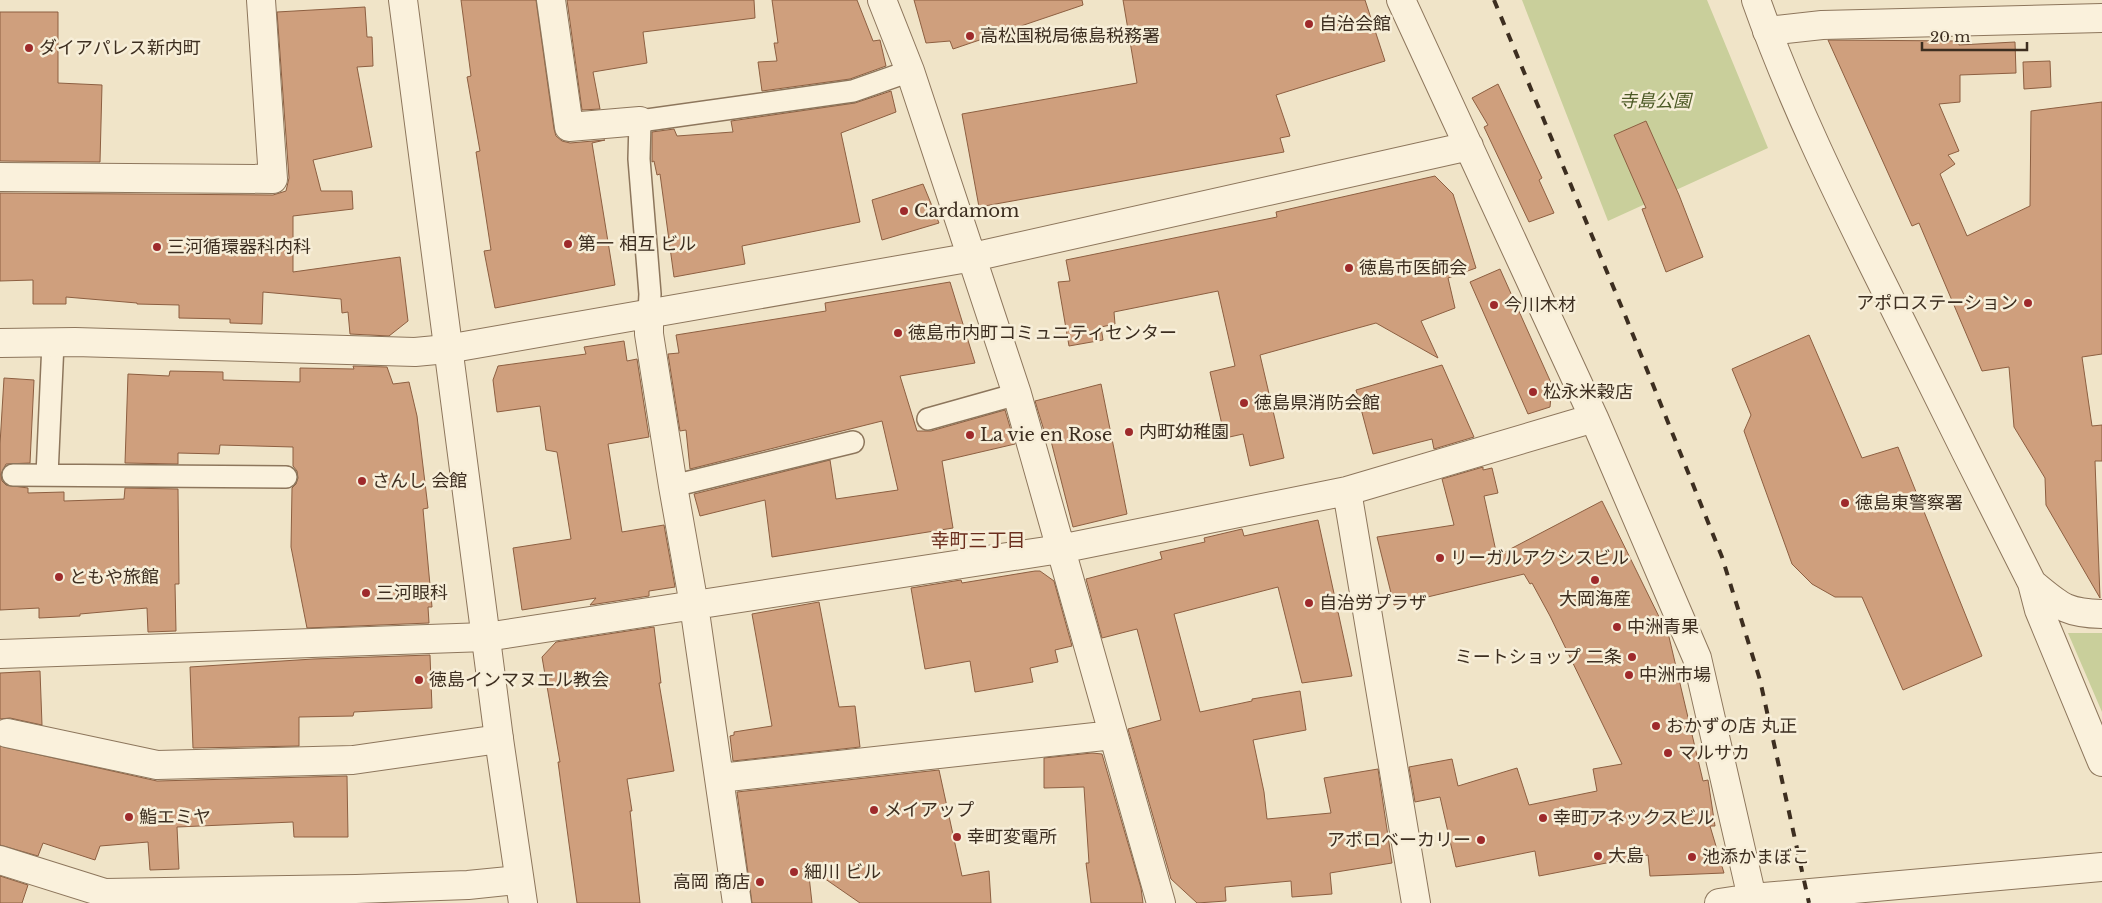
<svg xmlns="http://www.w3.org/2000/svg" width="2102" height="903" viewBox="0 0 2102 903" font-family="'Libre Baskerville','Noto Sans JP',serif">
  <rect width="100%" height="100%" fill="#f0e4c8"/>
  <!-- green -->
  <path fill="#c9cf9b" d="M 1522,0 L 1707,0 L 1768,148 L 1608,221 Z
    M 2068,633 L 2102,633 L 2102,712 Z"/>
  <!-- building -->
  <path fill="#cf9f7d" stroke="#8d5f41" d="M 461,0 L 536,0 L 554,129 L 556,136 L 562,141 L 570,143 L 605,140 L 592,143 L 615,285 L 495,308 L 484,251 L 491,250 L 476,152 L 480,151 L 467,77 L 471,76 Z
    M 567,0 L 754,0 L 755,18 L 643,32 L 647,63 L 593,72 L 600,109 L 582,110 Z
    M 772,0 L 857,0 L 873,41 L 880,40 L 886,66 L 850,79 L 762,91 L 758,62 L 777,61 L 774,43 L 778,43 Z
    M 914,0 L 1082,0 L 1083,5 L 953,49 L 950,41 L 926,43 Z
    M 1123,0 L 1365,0 L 1385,61 L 1276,95 L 1290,136 L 1280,138 L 1284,152 L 979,207 L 962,114 L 1137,83 Z
    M 365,7 L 367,37 L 372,37 L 373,66 L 357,67 L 372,147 L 313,160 L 321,191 L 352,191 L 353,209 L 293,216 L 293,272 L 400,257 L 408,321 L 389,336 L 350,334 L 348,312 L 342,313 L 341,299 L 263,292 L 262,324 L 230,323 L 230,319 L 179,318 L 179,305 L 137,304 L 137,303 L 66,297 L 66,304 L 33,304 L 33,280 L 0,281 L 0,193 L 273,195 L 286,191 L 289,178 L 277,12 Z
    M 0,12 L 58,12 L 58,83 L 102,85 L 100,162 L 0,161 Z
    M 1828,40 L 1959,41 L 1959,45 L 2015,42 L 2016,73 L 1960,75 L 1960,102 L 1939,104 L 1959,151 L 1948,155 L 1955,164 L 1940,174 L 1967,236 L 2030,206 L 2031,111 L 2102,102 L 2102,354 L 2082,357 L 2092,426 L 2102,425 L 2102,461 L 2095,461 L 2100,598 L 2046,505 L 2045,478 L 2014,427 L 2009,367 L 1982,371 L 1919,223 L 1912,226 Z
    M 2050,61 L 2051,87 L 2024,89 L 2023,62 Z
    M 1498,84 L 1542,178 L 1539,180 L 1554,213 L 1529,222 L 1484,127 L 1488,125 L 1472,98 Z
    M 891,91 L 896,112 L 841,133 L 860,222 L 742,246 L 745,264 L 674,277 L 660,174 L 657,175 L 654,161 L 652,162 L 652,132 L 674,129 L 677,136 L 733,132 L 731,121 L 855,103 Z
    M 1646,121 L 1679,195 L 1703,257 L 1666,272 L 1642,209 L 1646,208 L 1614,135 Z
    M 1435,176 L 1453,194 L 1476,268 L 1448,278 L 1455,308 L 1421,321 L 1438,358 L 1376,323 L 1260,355 L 1284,458 L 1250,466 L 1243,434 L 1225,438 L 1210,372 L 1235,366 L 1218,291 L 1114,312 L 1115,324 L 1101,327 L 1103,340 L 1069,346 L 1058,282 L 1070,281 L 1066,260 L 1277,217 L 1276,212 Z
    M 923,184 L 939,223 L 882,240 L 872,200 Z
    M 1500,269 L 1552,385 L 1550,407 L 1528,414 L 1470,282 Z
    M 950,282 L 975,363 L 900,376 L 917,431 L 931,431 L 1005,410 L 1015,444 L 942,461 L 953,528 L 772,557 L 765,500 L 700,516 L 694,494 L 830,460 L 836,499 L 898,490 L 882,421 L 690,469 L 686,430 L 680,431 L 668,354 L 679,353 L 676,335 L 826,311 L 825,303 Z
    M 1809,335 L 1862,458 L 1898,447 L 1982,656 L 1903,690 L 1862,597 L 1835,597 L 1812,584 L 1792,564 L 1744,431 L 1751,415 L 1732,369 Z
    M 624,341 L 627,361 L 637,359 L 649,437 L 608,444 L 622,532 L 664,525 L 675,587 L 649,591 L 649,596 L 590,605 L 596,598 L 522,610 L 513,548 L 571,539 L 557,452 L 546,450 L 540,406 L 497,412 L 493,380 L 498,366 L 586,354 L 584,347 Z
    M 1442,365 L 1474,437 L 1434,449 L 1432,439 L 1373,454 L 1356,390 Z
    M 353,366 L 387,367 L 393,384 L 409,382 L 417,416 L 428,508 L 423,509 L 432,607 L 428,607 L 429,623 L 307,628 L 291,547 L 292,488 L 296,484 L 298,478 L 297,471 L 293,466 L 293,447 L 220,445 L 219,454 L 178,453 L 178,464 L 125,463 L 128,374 L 169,376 L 170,371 L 223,372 L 223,380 L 300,382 L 300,368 L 354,369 Z
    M 4,378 L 34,380 L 30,463 L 6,464 L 1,474 L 2,481 L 6,485 L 28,488 L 28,493 L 64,492 L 64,501 L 124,499 L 125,488 L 178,489 L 179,584 L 175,584 L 176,631 L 148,632 L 147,608 L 80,614 L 80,616 L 39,618 L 39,608 L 0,610 L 0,444 Z
    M 1101,384 L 1127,514 L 1073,527 L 1050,437 L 1046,437 L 1035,401 Z
    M 1483,467 L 1483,470 L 1492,468 L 1498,493 L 1484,496 L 1497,556 L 1602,501 L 1605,507 L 1669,637 L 1703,781 L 1708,780 L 1715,826 L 1710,826 L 1724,873 L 1650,876 L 1648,855 L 1539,876 L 1535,851 L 1456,867 L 1440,797 L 1415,802 L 1409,767 L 1452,759 L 1458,786 L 1517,768 L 1529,805 L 1597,791 L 1593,769 L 1622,764 L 1550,616 L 1532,583 L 1530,584 L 1524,574 L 1394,605 L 1377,537 L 1454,525 L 1442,479 Z
    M 1318,520 L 1352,676 L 1302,683 L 1278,587 L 1174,614 L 1200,712 L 1252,701 L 1252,699 L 1300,691 L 1306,730 L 1253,740 L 1264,792 L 1267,819 L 1331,813 L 1324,778 L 1378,769 L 1392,863 L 1330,873 L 1332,894 L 1292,897 L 1291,881 L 1225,887 L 1226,901 L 1197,903 L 1171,879 L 1128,729 L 1161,720 L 1137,629 L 1102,638 L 1086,579 L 1162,559 L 1160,552 L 1205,542 L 1204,538 L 1242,529 L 1244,536 Z
    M 1035,571 L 1040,571 L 1054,581 L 1072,646 L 1055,650 L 1058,662 L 1030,668 L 1033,682 L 975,692 L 970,661 L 925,669 L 911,588 L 961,580 L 962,583 Z
    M 819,602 L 839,707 L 855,706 L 860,747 L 733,761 L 730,736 L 734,735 L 734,732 L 772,726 L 752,614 Z
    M 654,627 L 661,683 L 659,683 L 674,771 L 627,779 L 632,811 L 630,811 L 640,903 L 577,903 L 558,762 L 560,762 L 542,657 L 556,642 Z
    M 430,655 L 432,708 L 354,712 L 353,716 L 299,717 L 299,746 L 193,748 L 190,667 L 313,659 Z
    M 40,671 L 42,725 L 10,718 L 0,719 L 0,673 Z
    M 0,746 L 157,781 L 347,776 L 348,837 L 294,837 L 293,822 L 177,827 L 179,869 L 150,870 L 148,842 L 100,846 L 95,860 L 43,843 L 38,856 L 0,845 Z
    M 1092,753 L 1102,754 L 1141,888 L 1143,903 L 1091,903 L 1086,863 L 1089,863 L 1084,787 L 1044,788 L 1044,758 Z
    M 939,770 L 962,876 L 989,871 L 991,903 L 860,903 L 808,867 L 812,903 L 752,903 L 737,792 Z
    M 0,876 L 28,885 L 22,903 L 0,903 Z"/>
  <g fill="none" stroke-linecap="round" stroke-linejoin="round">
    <!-- service casing -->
    <g stroke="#8d765c" stroke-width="24">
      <path id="service" d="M 649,312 L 650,294 L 639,159 L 640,121 L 853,91 L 910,71
        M 928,419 L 1017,394
        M 13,475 L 286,477
        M 47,475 L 53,343
        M 673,486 L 853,442"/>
    </g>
    <!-- minor casing -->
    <g stroke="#8d765c" stroke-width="30">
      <path id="minor" d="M 551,0 L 569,127 L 640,121
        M 882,0 L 910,71 L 1017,394 L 1161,903
        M 1401,0 L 1594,418 L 1697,658 L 1752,898
        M 1767,31 L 1822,25 L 2102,18
        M 0,177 L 273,179 L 261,0
        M 649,312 L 649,334 L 673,486 L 694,605 L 737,903
        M 0,343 L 75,342 L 415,352 L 447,349 L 973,257 L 1469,146
        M 1347,491 L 1416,903
        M 0,654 L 486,637 L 1060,549 L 1347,491 L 1594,418
        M 7,733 L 157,765 L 353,760 L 499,739
        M 719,778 L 1113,735
        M 0,860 L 105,893 L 356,889 L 468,885 L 518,880
        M 1719,903 L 1752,898 L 2102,867"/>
    </g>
    <!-- tertiary casing -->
    <g stroke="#8d765c" stroke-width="30">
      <path id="tertiary" d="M 403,0 L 499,739 L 523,903
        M 1756,0 C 1791,99 1838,195 1885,289 C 1934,388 1982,485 2032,583 L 2039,610 L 2102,762
        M 2032,583 C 2060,606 2065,613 2102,614"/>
    </g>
    <!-- service -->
    <use href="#service" stroke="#faf1dc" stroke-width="21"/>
    <!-- minor -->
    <use href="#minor" stroke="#faf1dc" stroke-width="28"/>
    <!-- tertiary -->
    <use href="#tertiary" stroke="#faf1dc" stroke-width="28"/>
    <!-- rail -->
    <path stroke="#3d2e20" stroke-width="4" stroke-dasharray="9 9" stroke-linecap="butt" d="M 1494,0 L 1627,320 L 1722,557 L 1760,680 L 1809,903"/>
  </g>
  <!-- markers -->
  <g fill="#9e2a2b" stroke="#f7eed8" stroke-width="2">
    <circle cx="1309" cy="24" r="5"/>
    <circle cx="970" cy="36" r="5"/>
    <circle cx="29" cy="48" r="5"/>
    <circle cx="904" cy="211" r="5"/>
    <circle cx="568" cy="244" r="5"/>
    <circle cx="157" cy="247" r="5"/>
    <circle cx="1349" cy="268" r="5"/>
    <circle cx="2028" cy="303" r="5"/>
    <circle cx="1494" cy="305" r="5"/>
    <circle cx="898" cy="333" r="5"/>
    <circle cx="1533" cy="392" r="5"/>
    <circle cx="1244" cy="403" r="5"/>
    <circle cx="1129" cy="432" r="5"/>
    <circle cx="970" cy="435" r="5"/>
    <circle cx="362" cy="481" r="5"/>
    <circle cx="1845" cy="503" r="5"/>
    <circle cx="1440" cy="558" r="5"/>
    <circle cx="59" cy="577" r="5"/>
    <circle cx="1595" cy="580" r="5"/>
    <circle cx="366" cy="593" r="5"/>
    <circle cx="1309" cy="603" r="5"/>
    <circle cx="1617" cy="627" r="5"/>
    <circle cx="1632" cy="657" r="5"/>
    <circle cx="1629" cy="675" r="5"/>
    <circle cx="419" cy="680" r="5"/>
    <circle cx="1656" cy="726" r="5"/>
    <circle cx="1668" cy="753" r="5"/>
    <circle cx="874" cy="810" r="5"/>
    <circle cx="129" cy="817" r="5"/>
    <circle cx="1543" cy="818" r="5"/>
    <circle cx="957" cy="837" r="5"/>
    <circle cx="1481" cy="840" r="5"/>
    <circle cx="1598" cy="856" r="5"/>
    <circle cx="1692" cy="857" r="5"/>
    <circle cx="794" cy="872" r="5"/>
    <circle cx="760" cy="882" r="5"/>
  </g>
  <g text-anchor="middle" stroke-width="5" stroke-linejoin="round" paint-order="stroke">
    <!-- poi labels -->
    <g font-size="18" fill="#3d2e20" stroke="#f7eed8" text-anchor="start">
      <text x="1319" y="30">自治会館</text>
      <text x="980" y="42">高松国税局徳島税務署</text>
      <text x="39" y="54">ダイアパレス新内町</text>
      <text x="914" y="217">Cardamom</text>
      <text x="578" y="250">第一 相互 ビル</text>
      <text x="167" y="253">三河循環器科内科</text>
      <text x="1359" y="274">徳島市医師会</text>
      <text x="2018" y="309" text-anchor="end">アポロステーション</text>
      <text x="1504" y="311">今川木材</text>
      <text x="908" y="339">徳島市内町コミュニティセンター</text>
      <text x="1543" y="398">松永米穀店</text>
      <text x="1254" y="409">徳島県消防会館</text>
      <text x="1139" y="438">内町幼稚園</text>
      <text x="980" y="441">La vie en Rose</text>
      <text x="372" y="487">さんし 会館</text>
      <text x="1855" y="509">徳島東警察署</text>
      <text x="1450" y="564">リーガルアクシスビル</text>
      <text x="69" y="583">ともや旅館</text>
      <text x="376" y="599">三河眼科</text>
      <text x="1595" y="605" text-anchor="middle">大岡海産</text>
      <text x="1319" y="609">自治労プラザ</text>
      <text x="1627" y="633">中洲青果</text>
      <text x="1622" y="663" text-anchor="end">ミートショップ 二条</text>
      <text x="1639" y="681">中洲市場</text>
      <text x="429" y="686">徳島インマヌエル教会</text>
      <text x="1666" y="732">おかずの店 丸正</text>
      <text x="1678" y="759">マルサカ</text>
      <text x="884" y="816">メイアップ</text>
      <text x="139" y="823">鮨エミヤ</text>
      <text x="1553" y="824">幸町アネックスビル</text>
      <text x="967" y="843">幸町変電所</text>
      <text x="1471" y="846" text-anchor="end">アポロベーカリー</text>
      <text x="1608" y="862">大島</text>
      <text x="1702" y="863">池添かまぼこ</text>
      <text x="804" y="878">細川 ビル</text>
      <text x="750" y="888" text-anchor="end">高岡 商店</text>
    </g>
    <!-- park labels -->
    <g font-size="18" font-style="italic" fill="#4d5a26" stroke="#f7eed8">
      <text x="1655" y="107">寺島公園</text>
    </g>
    <!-- neighbourhood labels -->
    <g font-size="19" fill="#6b2e1e" stroke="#f7eed8">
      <text x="978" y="547">幸町三丁目</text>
    </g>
  </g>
  <!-- scale -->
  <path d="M1922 42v8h105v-8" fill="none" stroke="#3d2e20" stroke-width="2.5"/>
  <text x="1930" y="42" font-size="15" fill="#3d2e20" stroke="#f7eed8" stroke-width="4" paint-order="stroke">20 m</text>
</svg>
